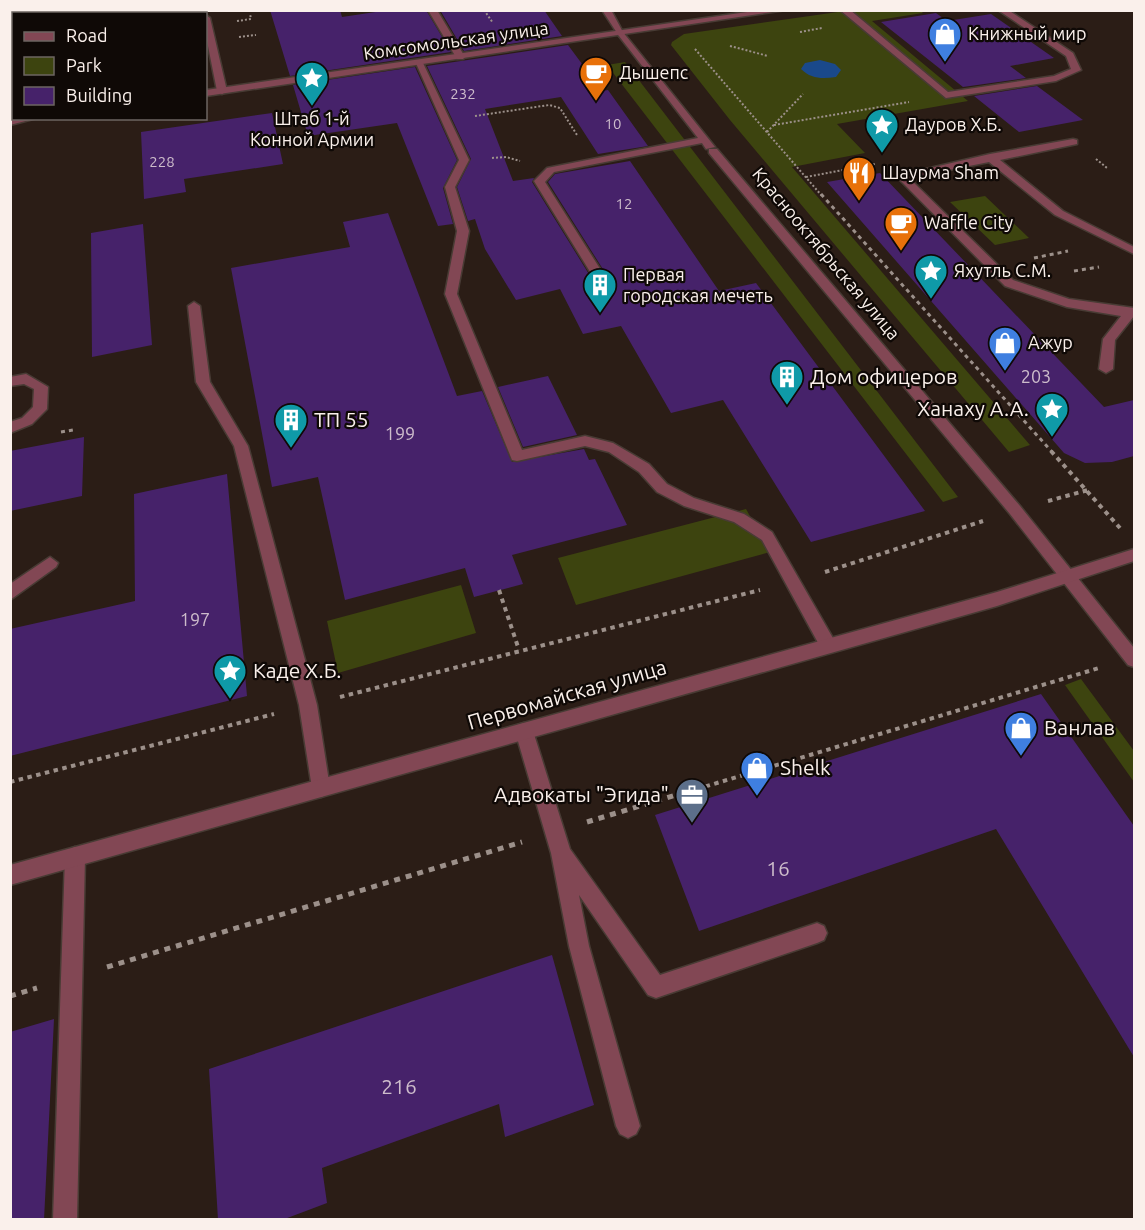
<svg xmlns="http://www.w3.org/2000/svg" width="1145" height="1230" viewBox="0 0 1145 1230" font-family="Ubuntu,sans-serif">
  <rect width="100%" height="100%" fill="#2b1d16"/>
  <!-- green -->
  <path fill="#3d440f" d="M 920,10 L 923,13 L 872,21 L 968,101 L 837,124 L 865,153 L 792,167 L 1030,445 L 1009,452 L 730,120 L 671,45 L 672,42 L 684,34 L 845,11 Z
    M 625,62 L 958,497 L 943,502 L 607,65 Z
    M 985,196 L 1029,238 L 995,245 L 950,202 Z
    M 746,509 L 770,552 L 576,605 L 558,558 Z
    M 461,585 L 476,633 L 338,673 L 327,621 Z
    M 1081,679 L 1134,751 L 1134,782 L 1065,685 Z"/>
  <!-- water -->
  <path fill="#1a498b" d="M 820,60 L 835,64 L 841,70 L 836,77 C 822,79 811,79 801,69 L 805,63 Z"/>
  <!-- building -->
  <path fill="#46226a" d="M 270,10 L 340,10 L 342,17 L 389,10 L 426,10 L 451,52 L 290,76 Z
    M 440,10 L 544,10 L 562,36 L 464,51 Z
    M 936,13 L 947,21 L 991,14 L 1054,58 L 1010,66 L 1026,78 L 963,87 L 881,22 Z
    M 568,45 L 602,91 L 608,90 L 648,146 L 598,154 L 561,97 L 485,109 L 513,181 L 534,178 L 532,182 L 595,284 L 604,289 L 611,282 L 548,182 L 555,174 L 630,161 L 719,291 L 756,283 L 925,511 L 811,542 L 723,400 L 671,413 L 621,326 L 583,334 L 560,289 L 516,300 L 485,249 L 475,219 L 468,221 L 457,187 L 471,159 L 427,66 Z
    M 415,67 L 457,160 L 443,188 L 453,224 L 438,226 L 397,123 L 308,136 L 293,85 Z
    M 1037,86 L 1083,120 L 1019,132 L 974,96 Z
    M 272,113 L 283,164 L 184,179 L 186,192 L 144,199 L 141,132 Z
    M 880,173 L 1104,407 L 1134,400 L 1134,456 L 1112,462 L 1085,463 L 1064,453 L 827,182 Z
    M 388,213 L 457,396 L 482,391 L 512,462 L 584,449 L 589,460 L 595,459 L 627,525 L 512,555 L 523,584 L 474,597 L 465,568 L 345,600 L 318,477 L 272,487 L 231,268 L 350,247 L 343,222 Z
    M 143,224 L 152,345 L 92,357 L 91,233 Z
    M 548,376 L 577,435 L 523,447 L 498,387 Z
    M 84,437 L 82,496 L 10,511 L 10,451 Z
    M 227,474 L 247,696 L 10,756 L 10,629 L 135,601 L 134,494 Z
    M 1041,694 L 1134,826 L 1134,1057 L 996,829 L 699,931 L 655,815 Z
    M 552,955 L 594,1105 L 505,1137 L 499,1104 L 322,1168 L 327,1203 L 282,1220 L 218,1220 L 209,1069 Z
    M 54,1019 L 44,1220 L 10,1220 L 10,1032 Z"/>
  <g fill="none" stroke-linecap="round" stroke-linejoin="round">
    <!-- service casing -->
    <g stroke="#483b34" stroke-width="3">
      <path id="service" d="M 37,10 L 45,10 L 45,14 L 37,14 Z
        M 428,10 L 437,10 L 465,57 L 463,59 L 457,59 Z
        M 840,10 L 850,10 L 948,92 L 1054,76 L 1071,69 L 1066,56 L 998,10 L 1008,10 L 1073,53 L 1081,70 L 1056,81 L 946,98 Z
        M 206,15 L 210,18 L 227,91 L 222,94 L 217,91 L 206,36 Z
        M 622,31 L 715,147 L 706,149 L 702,143 L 554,172 L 545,182 L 609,283 L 603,287 L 597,283 L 534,181 L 547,168 L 698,138 L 619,36 L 618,34 Z
        M 415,61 L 423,63 L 469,160 L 455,187 L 469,231 L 457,294 L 522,450 L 585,436 L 613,443 L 649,464 L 667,484 L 694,498 L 744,514 L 772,532 L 834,640 L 836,645 L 834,650 L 828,652 L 822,650 L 762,540 L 734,522 L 684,506 L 657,492 L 639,472 L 609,452 L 585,446 L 517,461 L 512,460 L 445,294 L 457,231 L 445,187 L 459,160 Z
        M 1073,139 L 1077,140 L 1077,144 L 1000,160 L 1063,211 L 1134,247 L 1134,254 L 1055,215 L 989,162 L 909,178 L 1013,280 L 1069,299 L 1134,308 L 1134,316 L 1115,340 L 1113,369 L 1106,373 L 1099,369 L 1103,339 L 1121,316 L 1067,307 L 1005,286 L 896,176 L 990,154 Z
        M 194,302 L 200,306 L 210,382 L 248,446 L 317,705 L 330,788 L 328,794 L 321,797 L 314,794 L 312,788 L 299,705 L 234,446 L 196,382 L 188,306 Z
        M 26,374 L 48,387 L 47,409 L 32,424 L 10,433 L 10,422 L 22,418 L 33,407 L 34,389 L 24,384 L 10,386 L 10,377 Z
        M 50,557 L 58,563 L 56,567 L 10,600 L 10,584 Z
        M 524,723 L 530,725 L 533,731 L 570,849 L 660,975 L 817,923 L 824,926 L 827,933 L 824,940 L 817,943 L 656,998 L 648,995 L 579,895 L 589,946 L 640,1126 L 636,1134 L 628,1138 L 620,1134 L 616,1126 L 569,946 L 551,853 L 515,731 L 518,725 Z
        M 75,847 L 82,850 L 85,857 L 77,1220 L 53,1220 L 65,857 L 68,850 Z"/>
    </g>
    <!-- pedestrian casing -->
    <g stroke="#483b34" stroke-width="3">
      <path id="pedestrian" d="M 602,10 L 611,10 L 625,36 L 619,36 Z
        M 709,149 L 717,149 L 1020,506 L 1134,648 L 1134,667 L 1128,665 L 1010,514 L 709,153 Z"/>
    </g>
    <!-- minor casing -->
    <g stroke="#483b34" stroke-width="3">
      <path id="minor" d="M 761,10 L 786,10 L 206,96 L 206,90 Z
        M 37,118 L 10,125 L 10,119 Z
        M 1134,549 L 1134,561 L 997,606 L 10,885 L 10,865 L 997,592 Z"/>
    </g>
    <!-- path-far3 -->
    <path stroke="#9c908a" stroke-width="2" stroke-dasharray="2 2" stroke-linecap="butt" d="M 484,10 L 493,23
      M 237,21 L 251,19 L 250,14
      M 800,32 L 822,28
      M 239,37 L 256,35
      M 730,46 L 768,56
      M 695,49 L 822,196
      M 475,116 L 549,105 L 560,108 L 577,135
      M 774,125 L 909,102
      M 767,132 L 803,94
      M 492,158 L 506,157 L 520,161
      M 1096,159 L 1107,168
      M 806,177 L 875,164"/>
    <!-- path-far2 -->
    <path stroke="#9c908a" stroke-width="3" stroke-dasharray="4 4" stroke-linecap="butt" d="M 821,194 L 1052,452
      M 1034,258 L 1068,251
      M 1074,271 L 1099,267
      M 61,432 L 73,430"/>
    <!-- path-far1 -->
    <path stroke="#9c908a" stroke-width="4" stroke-dasharray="4.5 4.5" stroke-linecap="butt" d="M 1051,451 L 1120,528
      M 1048,501 L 1088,490
      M 825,572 L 983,521
      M 499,590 L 519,650
      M 340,697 L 760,590
      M 10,782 L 274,714
      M 697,789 L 1099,668"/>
    <!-- path -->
    <path stroke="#9c908a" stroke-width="5" stroke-dasharray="6 6" stroke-linecap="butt" d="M 587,822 L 702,787
      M 107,967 L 522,842
      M 10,996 L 37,988"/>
    <!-- service -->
    <use href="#service" fill="#824754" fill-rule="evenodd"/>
    <!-- pedestrian -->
    <use href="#pedestrian" fill="#824754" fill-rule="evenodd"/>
    <!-- minor -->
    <use href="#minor" fill="#824754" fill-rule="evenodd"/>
  </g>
  <!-- icons -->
  <defs>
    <g id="shop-pin" transform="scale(1.725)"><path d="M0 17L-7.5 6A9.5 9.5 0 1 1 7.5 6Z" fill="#3f7fe0" stroke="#0f0906"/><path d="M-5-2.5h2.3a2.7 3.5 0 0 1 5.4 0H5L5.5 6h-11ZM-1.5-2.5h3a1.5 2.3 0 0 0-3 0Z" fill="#fff"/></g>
    <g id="cafe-pin" transform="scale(1.725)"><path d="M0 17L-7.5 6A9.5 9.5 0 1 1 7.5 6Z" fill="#e8710a" stroke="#0f0906"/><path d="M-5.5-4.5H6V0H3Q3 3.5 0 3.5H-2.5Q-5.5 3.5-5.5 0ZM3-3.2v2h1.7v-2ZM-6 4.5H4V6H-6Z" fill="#fff"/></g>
    <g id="sight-pin" transform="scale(1.725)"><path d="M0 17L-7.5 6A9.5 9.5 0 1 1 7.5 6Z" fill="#0f9aa8" stroke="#0f0906"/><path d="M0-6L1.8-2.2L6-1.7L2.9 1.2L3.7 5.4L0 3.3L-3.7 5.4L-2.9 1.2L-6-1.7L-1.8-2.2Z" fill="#fff"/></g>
    <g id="restaurant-pin" transform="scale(1.725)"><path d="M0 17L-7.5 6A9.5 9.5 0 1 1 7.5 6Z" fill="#e8710a" stroke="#0f0906"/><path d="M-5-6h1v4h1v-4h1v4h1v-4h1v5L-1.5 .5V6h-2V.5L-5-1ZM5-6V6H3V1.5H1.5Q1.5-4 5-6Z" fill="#fff"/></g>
    <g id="building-pin" transform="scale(1.725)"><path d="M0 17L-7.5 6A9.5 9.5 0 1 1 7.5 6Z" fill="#0f9aa8" stroke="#0f0906"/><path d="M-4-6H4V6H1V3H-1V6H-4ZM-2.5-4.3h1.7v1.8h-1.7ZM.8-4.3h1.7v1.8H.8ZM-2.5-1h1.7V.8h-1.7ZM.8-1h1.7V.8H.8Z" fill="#fff"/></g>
    <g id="office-pin" transform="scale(1.725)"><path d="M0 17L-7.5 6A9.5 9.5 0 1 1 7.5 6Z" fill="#5c6f8a" stroke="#0f0906"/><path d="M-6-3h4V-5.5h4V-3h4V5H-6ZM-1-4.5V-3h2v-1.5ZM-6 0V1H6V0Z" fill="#fff"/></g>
  </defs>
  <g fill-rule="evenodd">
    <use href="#shop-pin" x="945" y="34"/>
    <use href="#cafe-pin" x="596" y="73"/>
    <use href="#sight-pin" x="312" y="78"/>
    <use href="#sight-pin" x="882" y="125"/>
    <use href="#restaurant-pin" x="859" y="173"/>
    <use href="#cafe-pin" x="901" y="223"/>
    <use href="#sight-pin" x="931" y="271"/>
    <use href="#building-pin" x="600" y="285"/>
    <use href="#shop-pin" x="1005" y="343"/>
    <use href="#building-pin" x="787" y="377"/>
    <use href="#sight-pin" x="1052" y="409"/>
    <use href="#building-pin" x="291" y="420"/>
    <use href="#sight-pin" x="230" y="671"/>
    <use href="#shop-pin" x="1021" y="728"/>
    <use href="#shop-pin" x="757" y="768"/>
    <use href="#office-pin" x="692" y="795"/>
  </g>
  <g text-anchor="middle" stroke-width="4.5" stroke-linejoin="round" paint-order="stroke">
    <!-- far-number labels -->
    <g font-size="15" fill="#cdbccb">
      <text x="463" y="99">232</text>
      <text x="613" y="129">10</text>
      <text x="162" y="167">228</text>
      <text x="624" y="209">12</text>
    </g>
    <!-- far-poi labels -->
    <g font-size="18" fill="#faf0eb" stroke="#0f0906" text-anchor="start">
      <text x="968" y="40">Книжный мир</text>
      <text x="619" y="79">Дышепс</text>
      <text x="312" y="125" text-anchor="middle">Штаб 1-й<tspan x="312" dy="21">Конной Армии</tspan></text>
      <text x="905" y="131">Дауров Х.Б.</text>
      <text x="882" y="179">Шаурма Sham</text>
      <text x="924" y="229">Waffle City</text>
      <text x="954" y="277">Яхутль С.М.</text>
      <text x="623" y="281">Первая<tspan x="623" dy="21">городская мечеть</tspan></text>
      <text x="1028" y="349">Ажур</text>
    </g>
    <!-- far-street labels -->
    <g font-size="18" fill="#faf0eb" stroke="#0f0906">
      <text transform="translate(456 41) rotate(-8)" y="6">Комсомольская улица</text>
      <text transform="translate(826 254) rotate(50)" y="6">Краснооктябрьская улица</text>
    </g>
    <!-- number labels -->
    <g font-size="18" fill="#cdbccb">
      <text x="1036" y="383">203</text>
      <text x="400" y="440">199</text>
      <text x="195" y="626">197</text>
    </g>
    <!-- poi labels -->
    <g font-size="21" fill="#faf0eb" stroke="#0f0906" text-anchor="start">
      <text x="810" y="384">Дом офицеров</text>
      <text x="1029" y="416" text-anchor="end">Ханаху А.А.</text>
      <text x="314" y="427">ТП 55</text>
      <text x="253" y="678">Каде Х.Б.</text>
      <text x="1044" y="735">Ванлав</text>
      <text x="780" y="775">Shelk</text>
      <text x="669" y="802" text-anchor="end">Адвокаты "Эгида"</text>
    </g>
    <!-- street labels -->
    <g font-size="21" fill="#faf0eb" stroke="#0f0906">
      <text transform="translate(567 695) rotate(-16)" y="7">Первомайская улица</text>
    </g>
    <!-- near-number labels -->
    <g font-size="21" fill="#cdbccb">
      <text x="778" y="876">16</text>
      <text x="399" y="1094">216</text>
    </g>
  </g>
  <!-- border -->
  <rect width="1145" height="1230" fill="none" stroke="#faf0eb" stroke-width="24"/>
  <!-- legend -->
  <rect x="12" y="12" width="195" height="108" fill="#0f0906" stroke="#6d6562" stroke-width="1.5"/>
  <rect x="24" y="32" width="30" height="9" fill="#824754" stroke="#6d6562" stroke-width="1.5"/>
  <text x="66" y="42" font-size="18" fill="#faf0eb">Road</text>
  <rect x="24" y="57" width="30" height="18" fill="#3d440f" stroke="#6d6562" stroke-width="1.5"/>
  <text x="66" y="72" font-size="18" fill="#faf0eb">Park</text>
  <rect x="24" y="87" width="30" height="18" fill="#46226a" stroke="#6d6562" stroke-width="1.5"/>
  <text x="66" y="102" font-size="18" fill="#faf0eb">Building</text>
</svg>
